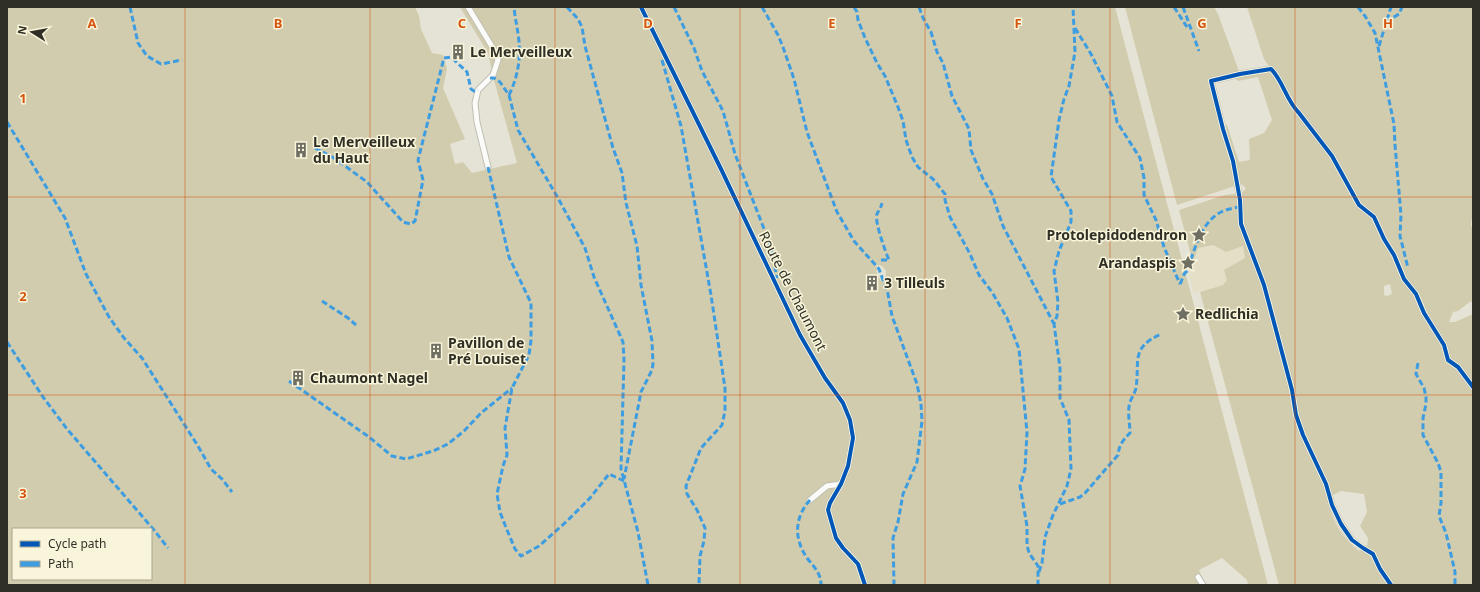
<svg xmlns="http://www.w3.org/2000/svg" width="1480" height="592" viewBox="0 0 1480 592" font-family="'Noto Sans',sans-serif">
  <rect width="100%" height="100%" fill="#e5e3d5"/>
  <!-- built -->
  <path fill="#e3e0c7" d="M 1213,245 L 1226,252 L 1243,246 L 1245,258 L 1239,263 L 1223,285 L 1194,293 L 1189,276 L 1198,248 Z"/>
  <!-- green -->
  <path fill="#d1ccad" fill-rule="evenodd" d="M 7,7 L 415,7 L 419,16 L 421,29 L 432,53 L 443,55 L 447,69 L 443,88 L 465,139 L 450,144 L 455,164 L 463,162 L 472,173 L 517,163 L 494,80 L 488,53 L 460,7 L 1115,7 L 1268,585 L 1248,585 L 1247,580 L 1222,558 L 1199,570 L 1206,585 L 7,585 ZM 877,265 L 882,266 L 886,271 L 885,280 L 881,281 C 878,275 875,271 877,265 ZM 13,529 L 151,529 L 151,579 L 13,579 Z
    M 1125,7 L 1214,7 L 1218,14 L 1240,74 L 1271,69 L 1264,59 L 1247,7 L 1473,7 L 1473,219 L 1471,221 L 1471,226 L 1473,228 L 1473,304 L 1471,301 L 1458,311 L 1453,312 L 1449,322 L 1455,322 L 1473,314 L 1473,585 L 1279,585 L 1200,292 L 1223,285 L 1227,280 L 1224,270 L 1245,258 L 1243,246 L 1226,252 L 1213,245 L 1198,248 L 1193,263 L 1179,210 L 1225,195 L 1242,193 L 1246,188 L 1241,184 L 1177,205 ZM 1232,75 L 1238,81 L 1258,77 L 1272,120 L 1264,133 L 1249,139 L 1250,160 L 1239,162 L 1227,125 L 1221,126 L 1209,80 ZM 1390,284 L 1392,294 L 1387,296 L 1384,295 L 1384,286 ZM 1341,491 L 1364,494 L 1367,512 L 1360,526 L 1368,538 L 1367,547 L 1359,551 C 1339,534 1334,523 1327,498 Z"/>
  <g fill="none" stroke-linecap="round" stroke-linejoin="round">
    <!-- minor casing -->
    <g stroke="#c0bfb4" stroke-width="7">
      <path id="minor" d="M 468,7 L 494,50 L 498,60 L 493,75 L 478,90 L 475,103 L 477,122 L 488,167
        M 641,7 L 721,169 L 800,335 L 825,378 L 843,403 L 850,420 L 853,438 L 848,466 L 841,484 L 830,503 L 828,510 L 836,538 L 843,548 L 858,564 L 865,585
        M 810,500 L 827,486 L 841,484
        M 1198,577 L 1203,585
        M 1391,585 L 1380,569 L 1373,554 L 1363,548 L 1352,540 L 1341,524 L 1332,505 L 1326,484 L 1303,435 L 1296,415 L 1292,390 L 1264,285 L 1241,224 L 1240,200 L 1233,161 L 1223,129 L 1211,81 L 1240,74 L 1271,69 C 1283,81 1286,100 1299,113 L 1332,156 L 1359,205 L 1374,217 L 1384,239 L 1394,255 L 1404,279 L 1416,294 L 1424,313 L 1444,345 L 1448,360 L 1458,367 L 1473,387"/>
    </g>
    <!-- minor -->
    <use href="#minor" stroke="#fbfbf9" stroke-width="5"/>
    <!-- quiet -->
    <path stroke="#3e9de0" stroke-width="3" stroke-dasharray="6 3" stroke-linecap="butt" d="M 130,7 L 138,43 L 147,56 L 161,64 L 182,60
      M 567,7 L 578,19 L 582,27 L 585,46 L 613,148 L 622,173 L 626,203 L 637,246 L 641,285 L 652,341 L 653,364 L 652,370 L 641,392 L 624,479
      M 674,7 L 694,48 L 702,71 L 723,111 L 735,154 L 771,247 L 777,278
      M 762,7 L 778,35 L 783,47 L 794,79 L 807,132 L 837,212 L 854,241 L 879,269 L 888,294 L 892,316 L 917,384 L 921,404 L 922,421 L 917,462 L 903,494 L 898,522 L 893,538 L 894,585
      M 854,7 L 857,12 L 858,20 L 865,38 L 877,63 L 885,76 L 898,107 L 903,121 L 906,140 L 912,157 L 918,167 L 933,179 L 945,194 L 945,200 L 950,217 L 970,254 L 979,275 L 992,292 L 1007,318 L 1019,349 L 1027,432 L 1025,469 L 1020,486 L 1027,526 L 1027,545 L 1029,553 L 1038,566 L 1038,585
      M 919,7 L 923,18 L 931,32 L 937,52 L 943,63 L 952,96 L 969,129 L 971,150 L 983,179 L 992,194 L 1003,226 L 1054,324
      M 1174,7 L 1187,27
      M 1183,7 L 1199,51
      M 1358,7 L 1365,16 L 1375,33 L 1394,124 L 1395,145 L 1401,215 L 1400,236 L 1408,268
      M 1386,22 L 1399,14 L 1402,7
      M 1075,28 L 1091,54 L 1112,96 L 1117,122 L 1140,158 L 1144,178 L 1144,195 L 1156,220 L 1164,247 L 1180,284
      M 1379,46 L 1391,7
      M 662,60 L 681,126 L 711,295 L 725,388 L 725,411 L 722,425 L 701,448 L 686,486 L 687,494 L 697,510 L 705,528 L 704,541 L 700,556 L 699,585
      M 490,78 L 494,78 L 500,82 L 509,95 L 518,130 L 558,198 L 585,248 L 594,277 L 623,342 L 624,360 L 621,469 L 638,532 L 648,585
      M 509,95 C 517,79 521,59 519,42 C 518,30 515,19 514,7
      M 7,122 L 65,218 L 86,274 L 109,317 L 124,338 L 142,358 L 198,446 L 211,469 L 222,479 L 232,492
      M 315,148 L 334,158 L 367,182 L 403,222 L 411,224 L 415,221 L 423,180 L 418,160 L 444,58 L 451,57 L 467,72 L 471,89 L 474,91 L 478,90
      M 488,167 L 509,257 L 531,303 L 531,340 L 529,355 L 512,388 L 505,428 L 507,455 L 503,466 L 497,494 L 500,512 L 505,525 L 515,549 L 521,556 L 539,546 L 567,521 L 590,498 L 609,474 L 624,481
      M 881,260 L 889,260 C 886,253 874,221 877,214 C 879,210 881,208 882,203
      M 1180,284 C 1183,279 1182,275 1187,271 C 1194,251 1201,222 1221,212 C 1227,209 1234,208 1239,207
      M 322,301 L 348,318 L 356,325
      M 7,342 L 43,397 L 67,429 L 154,530 L 168,548
      M 1418,363 L 1416,374 L 1424,388 L 1426,397 L 1426,404 L 1423,418 L 1423,435 L 1438,463 L 1441,472 L 1441,503 L 1439,516 L 1446,533 L 1455,572 L 1455,585
      M 289,381 L 369,437 L 392,456 L 406,459 L 433,451 L 448,444 L 464,431 L 481,413 L 512,388
      M 810,500 C 794,518 794,539 807,558 C 814,567 821,573 821,585
      M 1060,504 L 1080,497 L 1085,493 L 1118,455 C 1119,445 1123,440 1130,433 C 1130,423 1127,412 1130,402 C 1132,397 1135,393 1136,388 C 1140,361 1130,348 1161,334
      M 1039,572 L 1042,563 L 1045,537 L 1053,515 L 1067,486 L 1071,469 L 1069,420 L 1060,398 L 1060,368 L 1054,324 L 1057,316 L 1058,302 L 1054,271 L 1059,251 L 1071,222 L 1071,211 L 1051,177 L 1059,120 L 1064,99 L 1069,86 L 1075,52 L 1073,7"/>
    <!-- cycleway casing -->
    <g stroke="#f9f5db" stroke-width="6">
      <path id="cycleway" d="M 641,7 L 721,169 L 800,335 L 825,378 L 843,403 L 850,420 L 853,438 L 848,466 L 841,484 L 830,503 L 828,510 L 836,538 L 843,548 L 858,564 L 865,585
        M 1391,585 L 1380,569 L 1373,554 L 1363,548 L 1352,540 L 1341,524 L 1332,505 L 1326,484 L 1303,435 L 1296,415 L 1292,390 L 1264,285 L 1241,224 L 1240,200 L 1233,161 L 1223,129 L 1211,81 L 1240,74 L 1271,69 C 1283,81 1286,100 1299,113 L 1332,156 L 1359,205 L 1374,217 L 1384,239 L 1394,255 L 1404,279 L 1416,294 L 1424,313 L 1444,345 L 1448,360 L 1458,367 L 1473,387"/>
    </g>
    <!-- cycleway -->
    <use href="#cycleway" stroke="#0057b8" stroke-width="4"/>
  </g>
  <!-- grid -->
  <path fill="none" stroke="#d6550e" stroke-width="1" stroke-opacity="0.55" d="M 185,7 L 185,585M 370,7 L 370,585M 555,7 L 555,585M 740,7 L 740,585M 925,7 L 925,585M 1110,7 L 1110,585M 1295,7 L 1295,585M 7,197 L 1473,197M 7,395 L 1473,395"/>
  <!-- icons -->
  <defs>
    <g id="building-bare" transform="scale(1.2)"><path d="M-4-6H4V6H1V3H-1V6H-4ZM-2.5-4.3h1.7v1.8h-1.7ZM.8-4.3h1.7v1.8H.8ZM-2.5-1h1.7V.8h-1.7ZM.8-1h1.7V.8H.8Z" fill="#6f6e63" stroke="#f9f5db" stroke-width="2.5" paint-order="stroke"/></g>
    <g id="sight-bare" transform="scale(1.2)"><path d="M0-6L1.8-2.2L6-1.7L2.9 1.2L3.7 5.4L0 3.3L-3.7 5.4L-2.9 1.2L-6-1.7L-1.8-2.2Z" fill="#6f6e63" stroke="#f9f5db" stroke-width="2.5" paint-order="stroke"/></g>
  </defs>
  <g fill-rule="evenodd">
    <use href="#building-bare" x="458" y="52"/>
    <use href="#building-bare" x="301" y="150"/>
    <use href="#sight-bare" x="1199" y="235"/>
    <use href="#sight-bare" x="1188" y="263"/>
    <use href="#building-bare" x="872" y="283"/>
    <use href="#sight-bare" x="1183" y="314"/>
    <use href="#building-bare" x="436" y="351"/>
    <use href="#building-bare" x="298" y="378"/>
  </g>
  <g text-anchor="middle" stroke-width="3" stroke-linejoin="round" paint-order="stroke">
    <!-- poi labels -->
    <g font-size="14" font-weight="bold" fill="#302f25" stroke="#f9f5db" text-anchor="start">
      <text x="470" y="57">Le Merveilleux</text>
      <text x="313" y="147">Le Merveilleux<tspan x="313" dy="16">du Haut</tspan></text>
      <text x="1187" y="240" text-anchor="end">Protolepidodendron</text>
      <text x="1176" y="268" text-anchor="end">Arandaspis</text>
      <text x="884" y="288">3 Tilleuls</text>
      <text x="1195" y="319">Redlichia</text>
      <text x="448" y="348">Pavillon de<tspan x="448" dy="16">Pré Louiset</tspan></text>
      <text x="310" y="383">Chaumont Nagel</text>
    </g>
    <!-- street labels -->
    <g font-size="14" fill="#302f25" stroke="#f9f5db">
      <text transform="translate(793 291) rotate(63)" y="5">Route de Chaumont</text>
    </g>
  </g>
  <g font-size="13" text-anchor="middle" font-weight="bold" fill="#d6550e" stroke="#f9f5db" stroke-width="3" stroke-linejoin="round" paint-order="stroke">
    <text x="92" y="28">A</text>
    <text x="278" y="28">B</text>
    <text x="462" y="28">C</text>
    <text x="648" y="28">D</text>
    <text x="832" y="28">E</text>
    <text x="1018" y="28">F</text>
    <text x="1202" y="28">G</text>
    <text x="1388" y="28">H</text>
    <text x="23" y="103">1</text>
    <text x="23" y="301">2</text>
    <text x="23" y="498">3</text>
  </g>
  <!-- border -->
  <rect width="1480" height="592" fill="none" stroke="#302f25" stroke-width="16"/>
  <!-- legend -->
  <rect x="12" y="528" width="140" height="52" fill="#f9f5db" stroke="#a9a692"/>
  <rect x="20" y="541" width="20" height="6" fill="#0057b8" stroke="#a9a692"/>
  <text x="48" y="548" font-size="12" fill="#302f25">Cycle path</text>
  <rect x="20" y="561" width="20" height="6" fill="#3e9de0" stroke="#a9a692"/>
  <text x="48" y="568" font-size="12" fill="#302f25">Path</text>
  <!-- north arrow -->
  <g transform="translate(32 32) rotate(281)" stroke="#f9f5db" stroke-width="3" paint-order="stroke">
  <path d="M0-3L7 15L0 10L-7 15Z" fill="#302f25"/>
  <text y="-6" font-size="11" font-weight="bold" text-anchor="middle" fill="#302f25">N</text>
  </g>
</svg>
